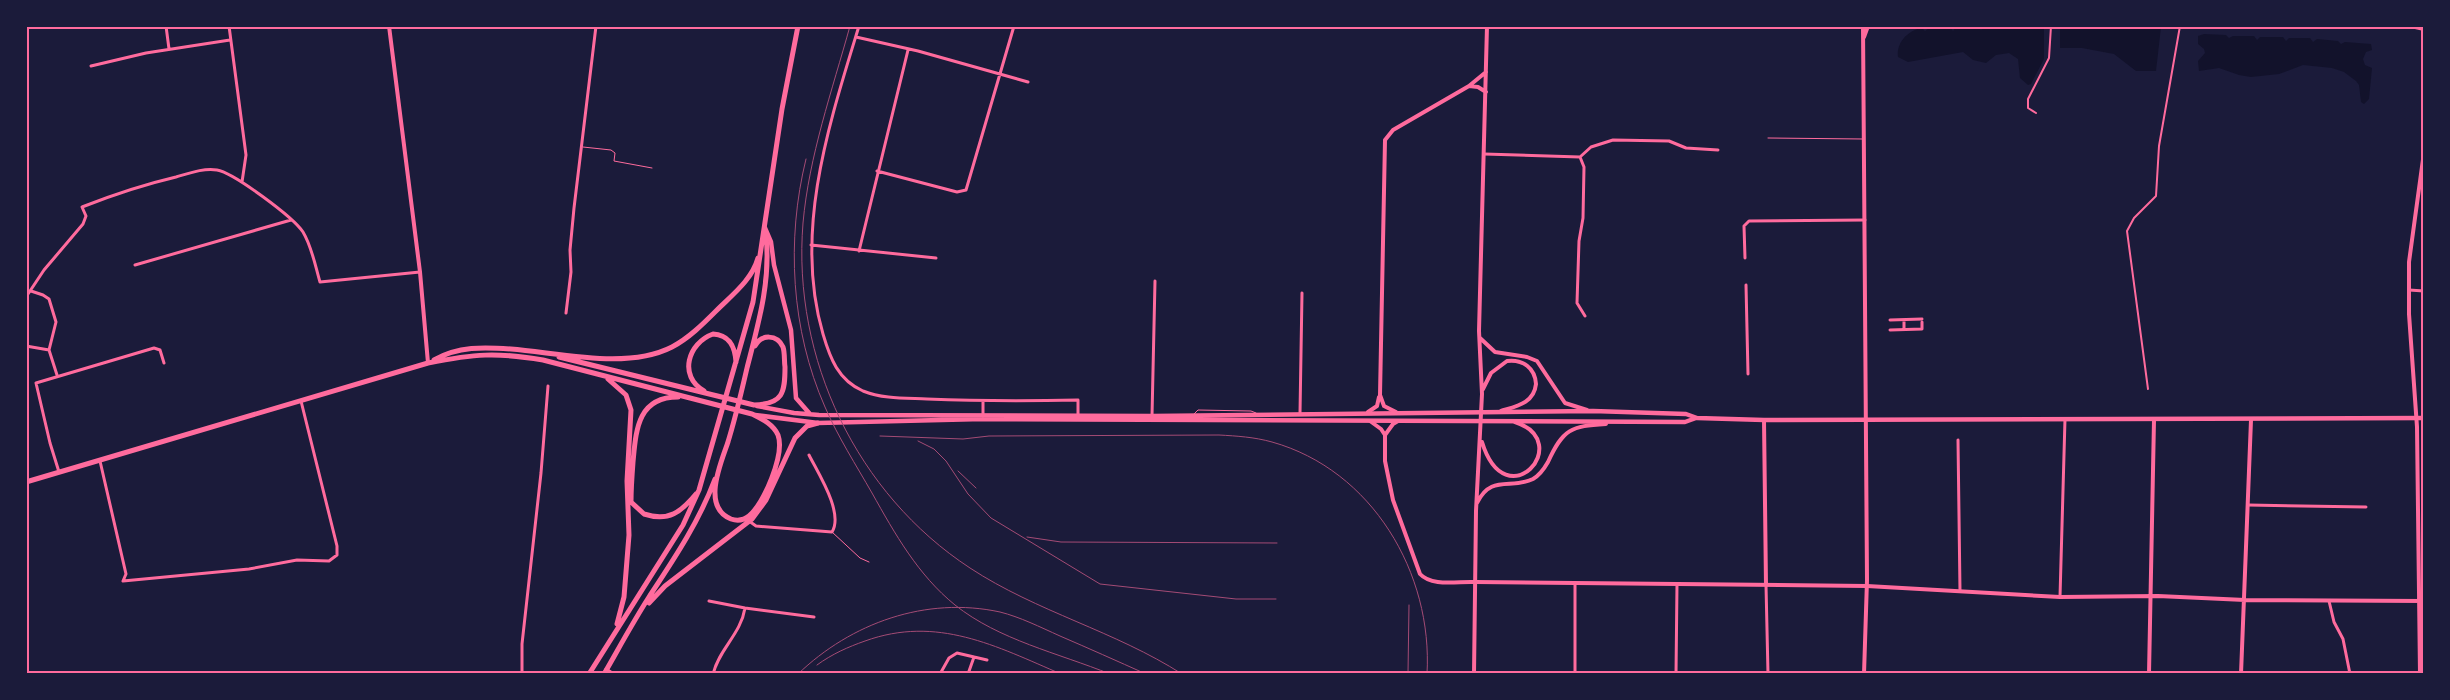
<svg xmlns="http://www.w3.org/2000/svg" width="2450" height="700" viewBox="0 0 2450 700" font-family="Overpass,sans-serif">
  <rect width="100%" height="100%" fill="#1b1b3a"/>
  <!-- water -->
  <path fill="#12122b" d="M 1978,26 L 1981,30 L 1984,26 L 2006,26 L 2009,29 L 2012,26 L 2044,27 L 2044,59 L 2031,84 L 2028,85 L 2020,78 L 2018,59 L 2009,53 L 1996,55 L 1986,63 L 1973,60 L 1963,52 L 1908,62 L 1898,57 C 1896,43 1908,30 1922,28 L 1925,31 L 1929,28 L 1950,27 L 1953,31 L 1956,27 Z
    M 2092,26 L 2161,27 L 2156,71 L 2136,71 L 2114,54 L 2082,48 L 2060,48 L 2060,27 Z
    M 2204,34 L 2226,35 L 2229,38 L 2233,36 L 2254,36 L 2257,40 L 2260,37 L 2283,37 L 2286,41 L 2289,38 L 2310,38 L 2313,42 L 2317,39 L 2338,41 L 2341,44 L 2345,42 L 2371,44 L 2372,50 L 2366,52 L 2363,59 L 2365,65 L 2372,68 L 2369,99 L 2364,104 L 2361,102 L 2359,85 L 2356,81 L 2344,72 L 2332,68 L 2303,65 L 2279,74 L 2251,77 L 2239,75 L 2219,68 L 2199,71 L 2198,61 L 2205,53 L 2204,49 L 2198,44 L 2198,36 Z"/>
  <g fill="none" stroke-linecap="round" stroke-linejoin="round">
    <!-- service -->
    <path stroke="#ff6b9d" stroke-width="1" d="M 1768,138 L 1863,139
      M 583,147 L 611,150 L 615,153 L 614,161 L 652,168
      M 1194,414 L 1198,410 L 1251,411 L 1256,413
      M 832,532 L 860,558 L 869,562"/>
    <!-- pedestrian -->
    <path stroke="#ff6b9d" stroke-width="2" d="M 2036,113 L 2028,108 L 2028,99 L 2049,58 L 2051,26
      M 2148,389 L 2127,231 L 2134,218 L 2156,196 L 2159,146 L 2180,26"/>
    <!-- minor -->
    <path stroke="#ff6b9d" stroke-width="3" d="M 166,26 L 169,49
      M 229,26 L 246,155 L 242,182
      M 859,26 C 829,124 793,232 823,334 C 830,358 838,380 863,391 C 883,399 905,398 927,399 C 977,401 1028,401 1078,400 L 1078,415
      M 856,37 L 918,51 L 1028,82
      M 91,66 L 146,53 L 230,40
      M 1484,154 L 1580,157 L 1591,147 L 1613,140 L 1669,141 L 1686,148 L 1718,150
      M 1580,157 L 1584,167 L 1583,218 L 1579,241 L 1577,303 L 1585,316
      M 877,171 L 957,192 L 966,190 L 1014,26
      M 811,245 L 936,258
      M 859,251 L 908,50
      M 1745,258 L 1744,226 L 1749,221 L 1865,220
      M 135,265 L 291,220
      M 1746,285 L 1748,374
      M 2409,290 L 2424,291
      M 31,291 L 43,295 L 49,299 L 56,322 L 49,350 L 57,375
      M 26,297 L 44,270 L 83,224 L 86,216 L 82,207 C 115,194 142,185 176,177 C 190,173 203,168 217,170 C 234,173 293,217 303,232 C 312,247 315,265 320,282 L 420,272
      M 566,313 L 571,272 L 570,250 L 574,208 L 596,26
      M 1890,320 L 1922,319
      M 1904,329 L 1904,320
      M 1890,330 L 1922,329 L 1922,322
      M 26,346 L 49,350
      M 1300,413 L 1302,293
      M 983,416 L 983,402
      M 1152,416 L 1155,281
      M 1958,440 L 1960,591
      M 100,461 L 126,574 L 123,581 L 249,569 L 297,560 L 329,561 L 337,555 L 337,546 L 301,401
      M 59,472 L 50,443 L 36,383 L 154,348 L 160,350 L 164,363
      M 2248,505 L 2366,507
      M 749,521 L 756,526 L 832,532 C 844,513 818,473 809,455
      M 1575,583 L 1575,674
      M 1766,585 L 1768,674
      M 2060,597 L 2065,419
      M 709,601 L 745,608 L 814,617
      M 2329,601 L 2334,622 L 2343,639 L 2350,674
      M 606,669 L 614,674
      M 522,674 L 522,644 L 541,473 L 548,386
      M 713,674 C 719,649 741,634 745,608
      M 940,674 L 949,658 L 957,653 L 987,660
      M 968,674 L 974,657
      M 1676,674 L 1677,584"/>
    <!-- tertiary -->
    <path stroke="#ff6b9d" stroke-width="4" d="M 389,26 L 420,272 L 428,363
      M 2411,26 L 2424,29
      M 1864,37 L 1868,26
      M 1764,420 L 1766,585
      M 1475,582 L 1867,586 L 2060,597 L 2158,596 L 2245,600 L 2424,601
      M 2149,674 L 2154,420
      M 2241,674 L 2251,420
      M 2420,674 L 2417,427 L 2409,314 L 2409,262 L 2424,152"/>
    <!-- secondary -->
    <path stroke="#ff6b9d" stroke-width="4" d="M 1863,26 L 1867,580 L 1864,674
      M 1469,86 L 1478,87 L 1486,92
      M 1480,338 L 1495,352 L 1527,357 L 1537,361 L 1565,403 L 1587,410
      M 1483,389 L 1491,373 L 1507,361 C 1523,359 1535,368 1536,384 C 1534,403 1517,406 1501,411
      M 1368,412 L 1377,406 L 1379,397
      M 1396,412 L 1384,406 L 1380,395 L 1385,140 L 1393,130 L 1469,86 L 1486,72
      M 1370,421 L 1381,429 L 1385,435 L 1385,461 L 1393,500 L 1420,574 C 1432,587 1458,581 1475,582
      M 1385,435 L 1393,424 L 1398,421
      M 1482,442 C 1506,520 1576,442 1515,422
      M 1477,503 C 1491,474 1511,490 1533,479 C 1540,475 1544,469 1548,462 C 1563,429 1571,426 1606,424
      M 1474,674 L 1476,511 L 1482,394 L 1479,331 L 1487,26"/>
    <!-- primary -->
    <path stroke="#ff6b9d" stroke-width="4.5" d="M 765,228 L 771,242 L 774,265 L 791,330 L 796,398 L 810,414
      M 757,406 L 794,413 L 819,415 L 1152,416 L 1593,411 L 1686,414 L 1697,418 L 1764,420 L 2424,418
      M 755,415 L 818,423 L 983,419 L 1685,422 L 1696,418"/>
    <!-- trunk -->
    <path stroke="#ff6b9d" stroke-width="5" d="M 559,357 L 754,405 C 783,404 785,393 785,367 C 784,361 785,353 783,347 C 777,334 761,334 755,346
      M 434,360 C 458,346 484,347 511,349 C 560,353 627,370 672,347 C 689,338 703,324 716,311 C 732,295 752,280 758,258
      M 608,379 L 626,395 L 631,410 L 627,481 L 629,535 L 624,597 L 617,624
      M 704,391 C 678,376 688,343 713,334 C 730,335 735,347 736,362
      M 678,397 C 637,397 636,431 633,462 C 632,475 631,489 631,502 L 644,514 C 669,522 681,512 696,494
      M 727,445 C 735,420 741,394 747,368 C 758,325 771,281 766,236
      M 26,482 L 428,363 C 474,354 496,352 543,360 L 752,414 C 762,419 773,424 778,435 C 785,454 764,504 749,516 C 744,520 737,521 731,519 C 701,507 721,463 728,442
      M 649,603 L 665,586 L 752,519 L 766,500 L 795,438 L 807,426 L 818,423
      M 589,674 L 683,525 L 699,490 L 753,302 L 782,109 L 798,26
      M 604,674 C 619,648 633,622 649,597 C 674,559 699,522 715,479"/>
    <!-- rail -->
    <path stroke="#a44b75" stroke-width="1" d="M 850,26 C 832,91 809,156 803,223 C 792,359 857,494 970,568 C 1037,612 1115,631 1182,674
      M 806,159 C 786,240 791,330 825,407 C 838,437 856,465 872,493 C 895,534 918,575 955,605 C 999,640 1058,653 1110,674
      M 880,436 L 963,439 L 989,436 L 1219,435 C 1237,436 1254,437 1272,442 C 1372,470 1433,573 1427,674
      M 918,441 L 934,449 L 946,461 L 968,494 L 991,518 L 1100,584 L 1236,599 L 1276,599
      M 958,471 L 976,488
      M 1027,537 L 1061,542 L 1277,543
      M 817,665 C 832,654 848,647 865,641 C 937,615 996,646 1061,674
      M 798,674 C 851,623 926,596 1000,612 C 1020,617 1040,627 1060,636 C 1088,648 1117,661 1146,674
      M 1408,674 L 1409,605"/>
  </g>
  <!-- border -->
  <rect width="2450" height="700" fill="none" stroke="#1b1b3a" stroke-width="55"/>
  <rect x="28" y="28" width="2394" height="644" fill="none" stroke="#ff6b9d" stroke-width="2"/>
</svg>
